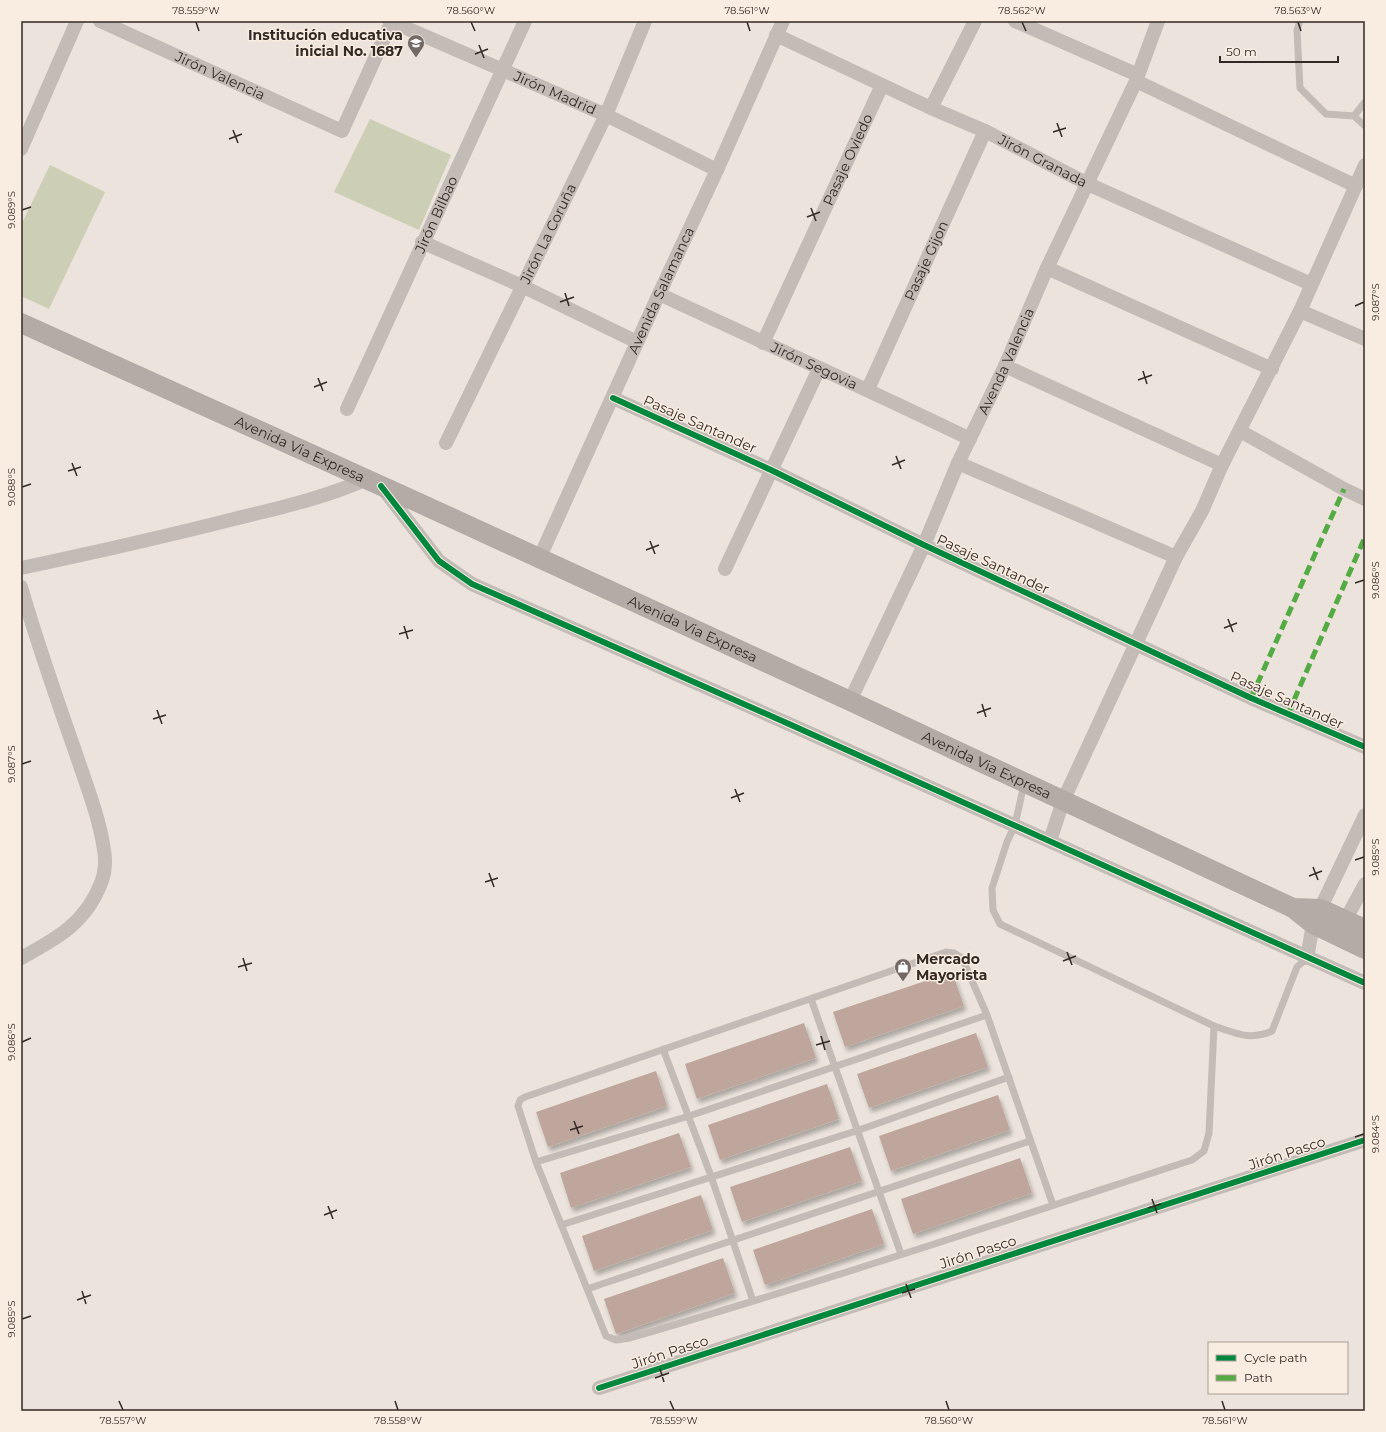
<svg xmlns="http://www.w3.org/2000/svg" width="1386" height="1432" viewBox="0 0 1386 1432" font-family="Montserrat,sans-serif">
  <defs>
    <filter id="shadow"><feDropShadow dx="2.5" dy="4.5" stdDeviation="2" flood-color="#0004"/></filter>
  </defs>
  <rect width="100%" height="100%" fill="#ebe3dc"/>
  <!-- green -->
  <path fill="#cccfb6" d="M 370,119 L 451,155 L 419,230 L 334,192 Z
    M 50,165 L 105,192 L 49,309 L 21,296 L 21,225 Z"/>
  <!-- building -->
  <path fill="#bea69d" filter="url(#shadow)" d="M 952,972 L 964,1006 L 845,1047 L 833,1012 Z
    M 804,1023 L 816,1058 L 697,1099 L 685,1064 Z
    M 976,1033 L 988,1067 L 869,1108 L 857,1074 Z
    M 656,1071 L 667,1106 L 548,1147 L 536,1112 Z
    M 827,1084 L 839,1119 L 720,1160 L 708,1125 Z
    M 998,1095 L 1010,1130 L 891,1171 L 879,1136 Z
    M 679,1133 L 691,1167 L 571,1208 L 560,1173 Z
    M 850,1147 L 862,1181 L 742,1222 L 730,1187 Z
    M 1020,1158 L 1032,1193 L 913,1234 L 901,1199 Z
    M 701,1195 L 713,1230 L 594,1271 L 582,1236 Z
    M 872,1209 L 884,1244 L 765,1285 L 753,1250 Z
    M 723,1258 L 735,1293 L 616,1334 L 604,1299 Z"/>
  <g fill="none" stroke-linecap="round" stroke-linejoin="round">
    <!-- lane -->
    <path stroke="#c3bbb5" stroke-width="7" d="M 1300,21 L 1297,30 L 1300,88 L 1326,114 L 1354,116 L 1365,102
      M 1354,116 L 1365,126
      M 1024,784 L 1015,825 L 1007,842 L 992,888 L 993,910 L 1000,924 L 1214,1026
      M 811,999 L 901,1254
      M 663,1049 L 711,1176 L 753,1301
      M 536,1162 L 689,1116 L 987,1015
      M 1053,1205 L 987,1015 L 962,958 L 954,953 L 946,952 L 525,1097 L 520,1100 L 518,1106 L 536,1162 L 606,1336 L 616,1340 L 630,1338 C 819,1283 1005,1221 1192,1160 L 1204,1151 L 1209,1133 L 1214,1026 C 1236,1033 1250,1041 1272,1031 L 1297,967 L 1307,958
      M 561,1225 L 859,1130 L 1009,1077
      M 587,1289 L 1030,1141"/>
    <!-- street -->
    <g stroke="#c3bbb5" stroke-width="14">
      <path id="s1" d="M 100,21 L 342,131 L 392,21"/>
      <path id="s2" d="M 390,21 L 606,115 L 717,170"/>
      <path d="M 1015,21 L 1138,75"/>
      <path id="s3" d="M 776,35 L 931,108 L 985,131 L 1088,184 L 1311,284"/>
      <path d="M 1136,81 L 1356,186"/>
      <path d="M 931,108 L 975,21"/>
      <path d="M 21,149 L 77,21"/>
      <path d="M 422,242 L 522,286 L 637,342"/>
      <path d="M 1047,268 L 1272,369"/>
      <path id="s4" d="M 659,294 C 762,342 867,389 970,439"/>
      <path d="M 1300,311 L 1365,339"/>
      <path id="s5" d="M 763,343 L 882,85"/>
      <path d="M 1005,366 L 1222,465"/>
      <path id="s6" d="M 868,389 L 985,131"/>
      <path d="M 613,398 L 771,470 L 924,545 L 1251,698 L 1365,747"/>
      <path id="s7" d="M 347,409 L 525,21"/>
      <path d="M 1240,431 L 1344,489 L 1365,499"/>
      <path id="s8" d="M 446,443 L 606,115 L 645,21"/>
      <path d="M 958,463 L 1176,557"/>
      <path d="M 381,486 L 439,561 L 472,584 L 789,724 L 1365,983"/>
      <path id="s9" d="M 539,559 L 659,294 L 717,170 L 783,21"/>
      <path d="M 21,568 C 92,553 163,537 234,519 C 279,508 324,498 367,479"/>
      <path d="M 725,569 L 819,369"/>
      <path d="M 21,587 C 37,642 56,697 75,751 C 86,784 99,816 104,850 C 106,860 105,874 101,883 C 86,923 56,939 21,958"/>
      <path id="s10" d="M 850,701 L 924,545 L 958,463 L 1005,366 L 1047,268 L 1136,81 L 1158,21"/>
      <path d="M 1050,841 L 1063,801 L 1176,557 L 1202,511 L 1222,465 L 1300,311 L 1365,165"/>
      <path d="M 1341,928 L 1365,884"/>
      <path d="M 1307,958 L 1313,924 L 1365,815"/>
      <path d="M 599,1388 L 1365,1140"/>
    </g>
    <!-- secondary -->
    <g stroke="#b4aba6" stroke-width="20">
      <path id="s11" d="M 21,323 L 417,502 L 850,701 L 1293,908 L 1321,909 L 1365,929"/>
      <path d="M 1293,908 L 1313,924 L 1365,949"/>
    </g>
    <!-- quiet -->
    <path stroke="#54ab44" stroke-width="5" stroke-dasharray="10 5" stroke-linecap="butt" d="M 1251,698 L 1344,489
      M 1288,714 L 1365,537"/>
    <!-- cycleway casing -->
    <g stroke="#f9ede2" stroke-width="8">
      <path id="cycleway" d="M 613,398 L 771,470 L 924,545 L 1251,698 L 1365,747
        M 381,486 L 439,561 L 472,584 L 789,724 L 1365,983
        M 599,1388 L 1365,1140"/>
    </g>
    <!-- cycleway -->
    <use href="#cycleway" stroke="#00873e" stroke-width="6"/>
  </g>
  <!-- ticks -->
  <path fill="none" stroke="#332925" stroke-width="1.5" d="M 196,22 L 199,31M 471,22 L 475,31M 747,22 L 750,31M 1022,22 L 1026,31M 1298,22 L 1301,31M 479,45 L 484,58M 475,54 L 488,49M 1057,123 L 1062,137M 233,130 L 238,143M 1053,132 L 1066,128M 229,139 L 242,134M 811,208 L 816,221M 22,210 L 31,207M 807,217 L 820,212M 565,293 L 569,306M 560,302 L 574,297M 1355,306 L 1364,302M 1143,371 L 1147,384M 318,378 L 323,391M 1138,380 L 1152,375M 314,387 L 327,382M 896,456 L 901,469M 72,463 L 77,476M 892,465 L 905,460M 68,471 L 81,467M 22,487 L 31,484M 650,541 L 655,554M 646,550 L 659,545M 1355,583 L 1364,580M 1228,619 L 1233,632M 404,626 L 408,639M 1224,628 L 1237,623M 399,634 L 413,630M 982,704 L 986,717M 157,710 L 162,724M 977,713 L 991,708M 153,719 L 166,715M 22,764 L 31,761M 735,789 L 740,802M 731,798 L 744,793M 1355,860 L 1364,857M 1313,867 L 1318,880M 489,873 L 494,887M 1309,876 L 1322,871M 485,882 L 498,878M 1067,952 L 1072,965M 243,958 L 247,971M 1063,961 L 1076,956M 238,967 L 252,963M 821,1036 L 825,1050M 22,1042 L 31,1038M 816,1045 L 830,1041M 574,1121 L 579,1134M 570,1130 L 583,1126M 1355,1137 L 1364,1134M 1152,1199 L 1157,1213M 328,1206 L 333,1219M 1148,1208 L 1161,1204M 324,1215 L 337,1210M 906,1284 L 911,1298M 82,1291 L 86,1304M 902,1293 L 915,1289M 77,1300 L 91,1295M 22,1319 L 31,1316M 660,1369 L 664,1382M 655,1378 L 669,1373M 119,1401 L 123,1410M 395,1401 L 398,1410M 670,1401 L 674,1410M 946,1401 L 949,1410M 1222,1401 L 1225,1410"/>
  <!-- icons -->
  <defs>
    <g id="school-pin" transform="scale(0.9)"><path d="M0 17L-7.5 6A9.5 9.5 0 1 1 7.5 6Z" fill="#736a65" stroke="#f9ede2"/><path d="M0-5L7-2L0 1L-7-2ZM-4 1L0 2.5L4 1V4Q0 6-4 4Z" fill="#fff"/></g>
    <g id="shop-pin" transform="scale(0.9)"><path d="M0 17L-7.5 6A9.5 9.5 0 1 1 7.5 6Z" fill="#736a65" stroke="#f9ede2"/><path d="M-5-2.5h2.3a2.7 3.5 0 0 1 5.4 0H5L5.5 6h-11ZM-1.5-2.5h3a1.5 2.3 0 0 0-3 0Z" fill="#fff"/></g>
  </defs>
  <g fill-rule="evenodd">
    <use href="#school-pin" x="416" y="43"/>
    <use href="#shop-pin" x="903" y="967"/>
  </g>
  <g text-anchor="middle" stroke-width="3" stroke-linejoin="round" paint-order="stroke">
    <!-- poi labels -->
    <g font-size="14" font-weight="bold" fill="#332925" stroke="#f9ede2" text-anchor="end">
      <text x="403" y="40">Institución educativa<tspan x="403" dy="16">inicial No. 1687</tspan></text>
      <text x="916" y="964" text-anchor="start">Mercado<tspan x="916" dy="16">Mayorista</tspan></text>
    </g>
    <!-- street labels -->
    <g font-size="14" fill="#332925" stroke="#f9ede2">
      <text dy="5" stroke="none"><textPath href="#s1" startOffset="132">Jirón Valencia</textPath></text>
      <text dy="5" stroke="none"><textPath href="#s2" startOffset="180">Jirón Madrid</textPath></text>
      <text dy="5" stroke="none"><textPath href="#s5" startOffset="202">Pasaje Oviedo</textPath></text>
      <text dy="5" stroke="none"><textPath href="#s3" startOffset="295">Jirón Granada</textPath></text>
      <text dy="5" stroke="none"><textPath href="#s7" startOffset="214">Jirón Bilbao</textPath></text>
      <text dy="5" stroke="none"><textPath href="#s8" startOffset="233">Jirón La Coruña</textPath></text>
      <text dy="5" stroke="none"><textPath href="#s6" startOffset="141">Pasaje Gijon</textPath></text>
      <text dy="5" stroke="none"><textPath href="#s9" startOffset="295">Avenida Salamanca</textPath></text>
      <text dy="5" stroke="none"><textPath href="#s10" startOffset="374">Avenda Valencia</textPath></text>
      <text dy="5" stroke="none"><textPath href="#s4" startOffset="171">Jirón Segovia</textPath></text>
      <text transform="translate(700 424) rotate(24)" y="5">Pasaje Santander</text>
      <text dy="5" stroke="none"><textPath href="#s11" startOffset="306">Avenida Via Expresa</textPath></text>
      <text transform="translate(993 564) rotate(25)" y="5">Pasaje Santander</text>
      <text dy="5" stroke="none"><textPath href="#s11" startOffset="738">Avenida Via Expresa</textPath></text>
      <text transform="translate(1287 700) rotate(24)" y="5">Pasaje Santander</text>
      <text dy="5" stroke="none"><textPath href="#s11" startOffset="1062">Avenida Via Expresa</textPath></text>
      <text transform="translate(1287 1153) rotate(-18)" y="5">Jirón Pasco</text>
      <text transform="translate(978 1252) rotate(-18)" y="5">Jirón Pasco</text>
      <text transform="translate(670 1352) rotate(-18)" y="5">Jirón Pasco</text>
    </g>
  </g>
  <!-- border -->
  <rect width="1386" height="1432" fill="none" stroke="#f9ede2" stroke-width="44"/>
  <!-- legend -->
  <rect x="1208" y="1342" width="140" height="52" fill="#f9ede2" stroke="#aa9f96"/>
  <rect x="1216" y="1355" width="20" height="6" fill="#00873e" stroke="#aa9f96"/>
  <text x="1244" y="1362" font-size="12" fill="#332925">Cycle path</text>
  <rect x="1216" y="1375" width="20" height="6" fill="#54ab44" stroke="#aa9f96"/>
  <text x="1244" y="1382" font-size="12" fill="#332925">Path</text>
  <!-- scale -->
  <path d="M1220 56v6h118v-6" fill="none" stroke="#332925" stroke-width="2"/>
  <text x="1226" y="56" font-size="12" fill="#332925" stroke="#f9ede2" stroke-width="3" paint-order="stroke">50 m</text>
  <rect x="22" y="22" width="1342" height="1388" fill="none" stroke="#332925" stroke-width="1.5"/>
  <g font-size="10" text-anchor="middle" fill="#332925">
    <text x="196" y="14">78.559°W</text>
    <text x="471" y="14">78.560°W</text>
    <text x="747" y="14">78.561°W</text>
    <text x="1022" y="14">78.562°W</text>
    <text x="1298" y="14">78.563°W</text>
    <text transform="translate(11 210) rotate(-90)" y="4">9.089°S</text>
    <text transform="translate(1375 302) rotate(-90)" y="4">9.087°S</text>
    <text transform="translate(11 487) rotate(-90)" y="4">9.088°S</text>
    <text transform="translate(1375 580) rotate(-90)" y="4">9.086°S</text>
    <text transform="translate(11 764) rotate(-90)" y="4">9.087°S</text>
    <text transform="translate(1375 857) rotate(-90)" y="4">9.085°S</text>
    <text transform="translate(11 1042) rotate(-90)" y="4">9.086°S</text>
    <text transform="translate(1375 1134) rotate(-90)" y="4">9.084°S</text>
    <text transform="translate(11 1319) rotate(-90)" y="4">9.085°S</text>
    <text x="123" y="1424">78.557°W</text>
    <text x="398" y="1424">78.558°W</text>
    <text x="674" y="1424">78.559°W</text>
    <text x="949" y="1424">78.560°W</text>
    <text x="1225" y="1424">78.561°W</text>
  </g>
</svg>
